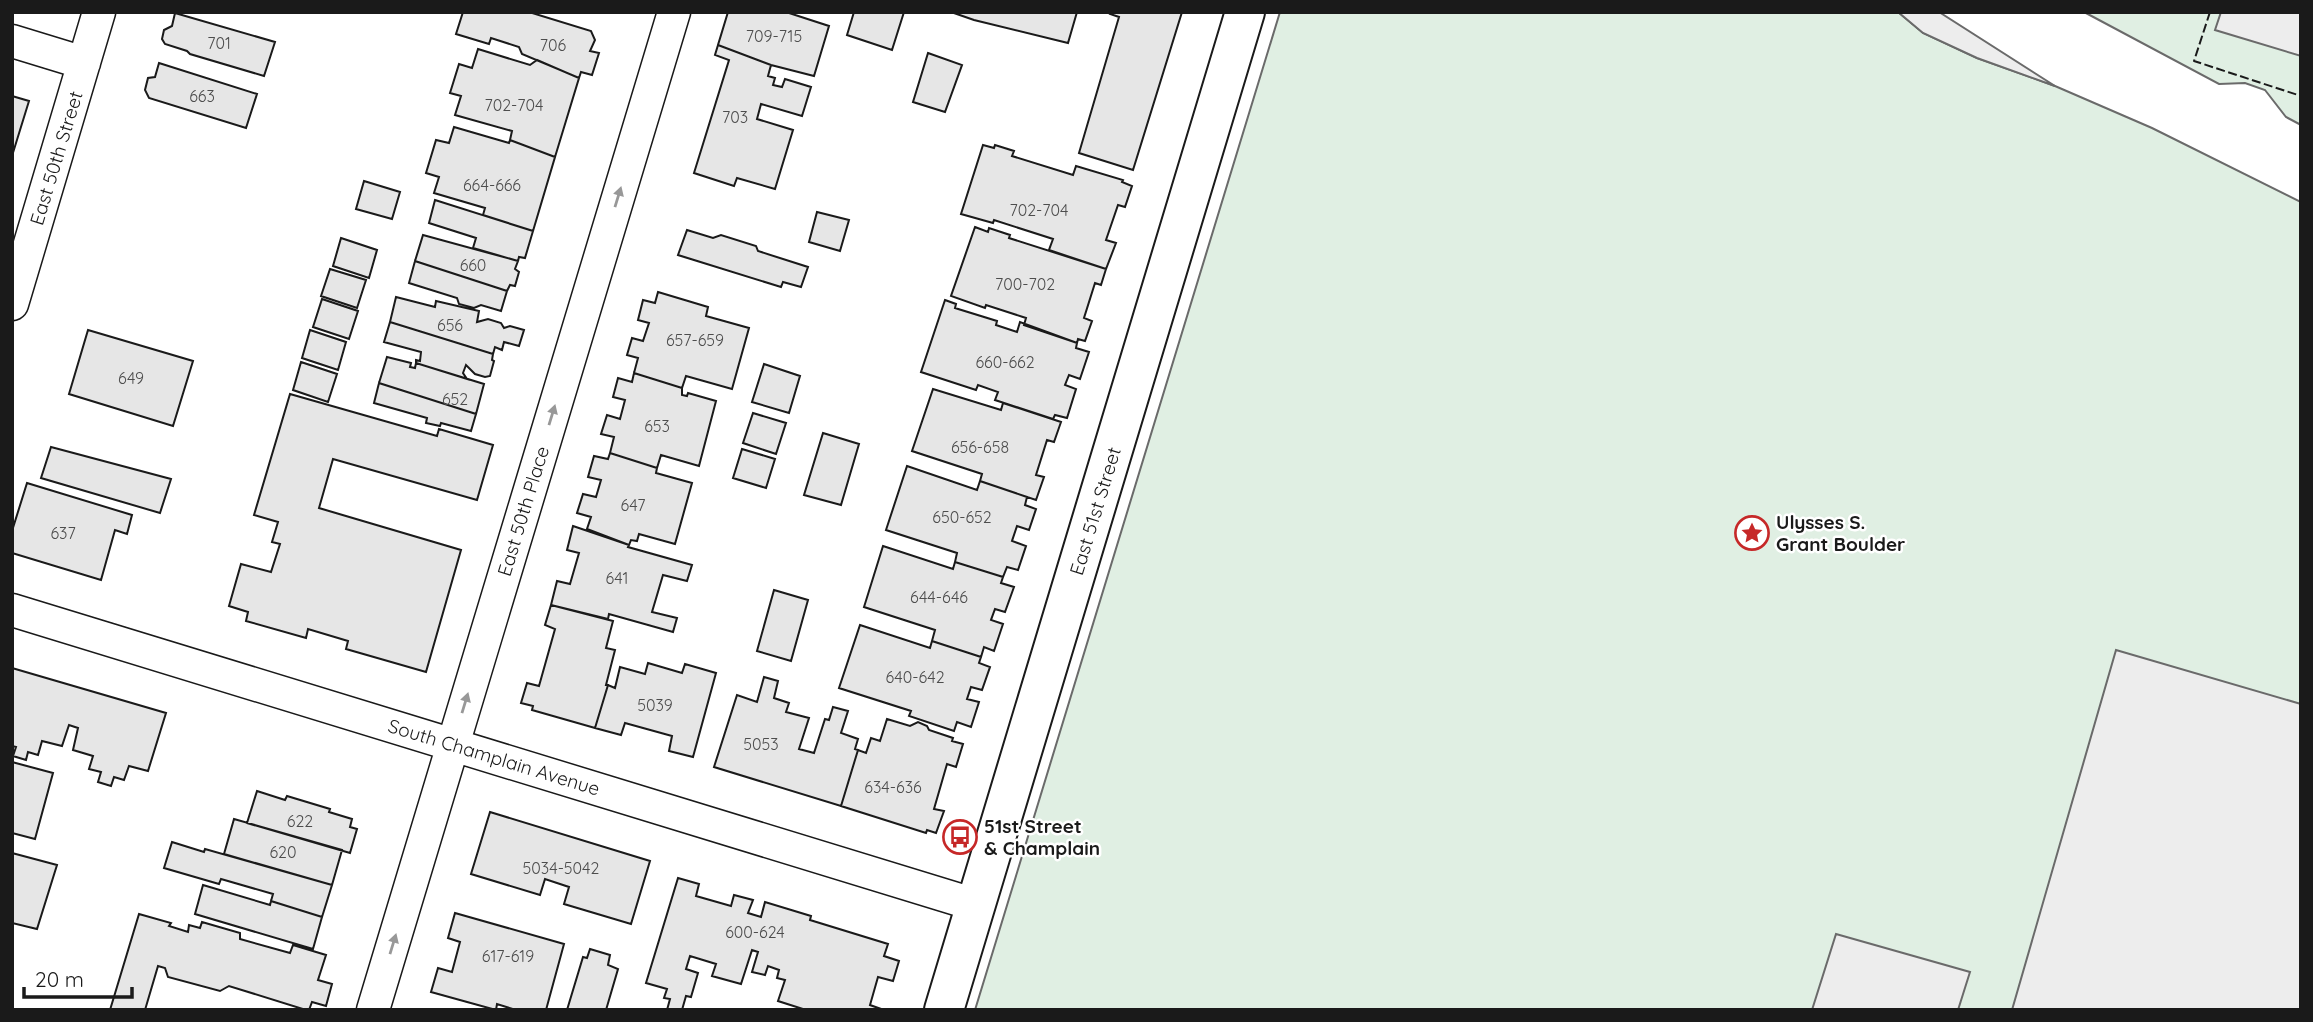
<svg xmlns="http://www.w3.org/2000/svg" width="2313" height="1022" viewBox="0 0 2313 1022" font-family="Quicksand,sans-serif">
  <rect width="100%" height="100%" fill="#fff"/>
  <!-- green -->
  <path fill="#e0efe3" stroke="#6a6a6a" stroke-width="2" d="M 1280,12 L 1898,12 L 1923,33 L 1977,58 L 2055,86 L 2152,128 L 2301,202 L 2301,1010 L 975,1010 Z
    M 2084,12 L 2301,12 L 2301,125 L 2286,117 L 2265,90 L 2245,83 L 2219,84 Z"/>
  <!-- parking -->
  <path fill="#ededed" stroke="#6a6a6a" stroke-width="2" d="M 1898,12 L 1939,12 L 2055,86 L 1977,58 L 1923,33 Z
    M 2221,12 L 2301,12 L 2301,56 L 2215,30 Z
    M 2116,650 L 2301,704 L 2301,1010 L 2012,1010 Z
    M 1836,934 L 1970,972 L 1958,1010 L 1812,1010 Z"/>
  <!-- building -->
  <path fill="#e6e6e6" stroke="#1a1a1a" stroke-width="2" d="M 463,12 L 529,12 L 591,31 L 595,40 L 590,51 L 599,53 L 592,75 L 581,72 L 579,78 L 522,54 L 519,47 L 491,38 L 489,44 L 456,34 Z
    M 728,12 L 786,12 L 829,26 L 814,76 L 771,65 L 718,45 Z
    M 854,12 L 904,12 L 892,50 L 847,35 Z
    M 951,12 L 1077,12 L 1068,43 L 974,20 Z
    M 1111,12 L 1182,12 L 1133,170 L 1079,153 L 1119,17 L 1110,14 Z
    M 175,13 L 275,42 L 264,76 L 190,54 L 187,51 L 165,44 L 162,39 L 164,30 L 172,26 Z
    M 718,45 L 771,65 L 768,76 L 775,78 L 773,85 L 782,87 L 785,79 L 811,87 L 802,116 L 761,104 L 757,119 L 793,130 L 775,189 L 737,178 L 734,186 L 694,173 L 729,60 L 715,55 Z
    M 478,49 L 530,65 L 537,60 L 579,78 L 555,157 L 510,140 L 512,131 L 455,115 L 461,96 L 450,93 L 459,64 L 472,68 Z
    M 928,53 L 962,65 L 945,112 L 913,102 Z
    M 159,63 L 257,94 L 246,128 L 149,98 L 145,90 L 148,78 L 155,77 Z
    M 12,96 L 29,101 L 12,156 Z
    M 454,127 L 509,143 L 510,140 L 555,157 L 533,231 L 483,215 L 485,208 L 434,193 L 439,177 L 426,173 L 436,140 L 449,143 Z
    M 983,145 L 994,148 L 995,145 L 1014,151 L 1012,156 L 1073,175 L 1076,166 L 1123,180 L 1122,182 L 1132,186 L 1125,207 L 1118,205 L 1106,240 L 1116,243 L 1106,269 L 1049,250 L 1053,239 L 994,220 L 993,223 L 961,214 Z
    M 364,181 L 400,192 L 392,219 L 356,209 Z
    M 435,200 L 533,231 L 525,258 L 519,257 L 518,261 L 473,248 L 476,238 L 429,223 Z
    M 817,212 L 849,220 L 840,251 L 809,242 Z
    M 975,227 L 988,232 L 989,228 L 1010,235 L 1009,238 L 1106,269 L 1101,285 L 1095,283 L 1084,318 L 1092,321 L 1085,341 L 1078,339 L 1077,343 L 1024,325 L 1026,318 L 986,305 L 985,308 L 951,296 Z
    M 687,230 L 713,238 L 721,235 L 756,246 L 758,251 L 808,267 L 801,287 L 783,282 L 781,287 L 678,255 Z
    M 423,235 L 518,261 L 515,269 L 519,272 L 515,286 L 510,285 L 507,291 L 415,261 Z
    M 341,238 L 377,250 L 369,278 L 333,266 Z
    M 415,261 L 507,291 L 501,311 L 481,305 L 474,308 L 459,304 L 457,298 L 409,283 Z
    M 330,269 L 366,280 L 357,308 L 321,296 Z
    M 658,292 L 708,307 L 706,316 L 749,328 L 732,389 L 686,376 L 682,388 L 634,373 L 638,358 L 627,355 L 632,338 L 643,341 L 649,323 L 638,320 L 643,300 L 655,303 Z
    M 396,297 L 435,307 L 436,301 L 479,311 L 477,322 L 488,319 L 501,323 L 504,328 L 510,326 L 524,330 L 519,346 L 504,342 L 502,350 L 495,347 L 493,354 L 390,322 Z
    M 322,299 L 358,311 L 349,339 L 313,327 Z
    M 945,300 L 956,304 L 955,308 L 997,321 L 996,325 L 1017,332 L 1020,322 L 1077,343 L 1076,348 L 1089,352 L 1080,379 L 1069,375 L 1065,385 L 1076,389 L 1067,418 L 1055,415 L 1053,419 L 995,400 L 998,392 L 978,385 L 976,390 L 921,372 Z
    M 390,322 L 493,354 L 492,360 L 494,361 L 490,376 L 485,377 L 475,374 L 466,365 L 463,373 L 467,379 L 416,363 L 416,360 L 420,361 L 421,352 L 384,342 Z
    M 88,330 L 193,361 L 173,426 L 69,394 Z
    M 310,330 L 346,342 L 338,370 L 302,358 Z
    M 387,357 L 411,363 L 410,367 L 415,368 L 416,363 L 484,384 L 476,414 L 379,383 Z
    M 301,362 L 337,374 L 328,402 L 293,390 Z
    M 764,364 L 800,376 L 789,413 L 752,402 Z
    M 634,373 L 682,388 L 682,395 L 687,396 L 688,393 L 716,401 L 699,466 L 661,455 L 657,468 L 610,453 L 614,437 L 601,434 L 607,415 L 620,419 L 625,400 L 613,397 L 618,378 L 632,382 Z
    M 379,383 L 476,414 L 471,431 L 441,423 L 440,426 L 426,423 L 427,418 L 374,403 Z
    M 933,389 L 1001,410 L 1003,403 L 1061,422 L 1054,442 L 1047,440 L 1036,475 L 1044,477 L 1036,500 L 980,481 L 982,474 L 912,451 Z
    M 290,394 L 437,436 L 439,429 L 493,445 L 477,500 L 333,459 L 319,508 L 461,550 L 426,672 L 346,649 L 348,641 L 308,629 L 306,638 L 246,621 L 248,612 L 229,606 L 241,564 L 271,572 L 280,544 L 272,542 L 278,522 L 254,515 Z
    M 753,413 L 786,423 L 776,454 L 743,443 Z
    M 823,433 L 859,444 L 841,505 L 804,495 Z
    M 51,447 L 171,479 L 160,513 L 41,478 Z
    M 742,449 L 775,459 L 766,488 L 733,478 Z
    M 610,453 L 657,468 L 656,473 L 692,483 L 675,544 L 639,534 L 637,541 L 631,540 L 629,545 L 587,529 L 591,517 L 577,513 L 583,494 L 596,497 L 601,480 L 588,477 L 594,456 L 608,459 Z
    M 907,466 L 977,490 L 980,481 L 1027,497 L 1025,505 L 1036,509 L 1029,530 L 1017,526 L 1012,541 L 1026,546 L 1018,570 L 1007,567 L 1003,577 L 955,562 L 957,553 L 886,530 Z
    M 27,483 L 132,515 L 127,534 L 115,530 L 101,580 L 12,553 L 12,531 Z
    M 573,526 L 629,545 L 628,547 L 692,565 L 687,581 L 663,575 L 652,612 L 677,618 L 673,632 L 609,614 L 608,619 L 551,605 L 557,581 L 570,584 L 579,553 L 567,550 Z
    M 883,546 L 953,569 L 955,562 L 1003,577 L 1001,583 L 1014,587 L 1005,612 L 995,609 L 991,620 L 1003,624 L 994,651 L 984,647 L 981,657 L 932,641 L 935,630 L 864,607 Z
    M 774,590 L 808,600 L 791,661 L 757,651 Z
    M 551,605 L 613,621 L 606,648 L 615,650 L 606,685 L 608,685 L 595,728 L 532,710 L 533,706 L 521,703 L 527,683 L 539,686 L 555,629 L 545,625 Z
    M 860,625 L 930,648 L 932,641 L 981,657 L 979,663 L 990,667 L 982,690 L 971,687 L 967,699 L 979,702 L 971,727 L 957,722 L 954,731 L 909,716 L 911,711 L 839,688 Z
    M 648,663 L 682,673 L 685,664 L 716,673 L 693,757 L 669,751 L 672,736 L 625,723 L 621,735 L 595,728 L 608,685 L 615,688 L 620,667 L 645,674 Z
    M 12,668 L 166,713 L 148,771 L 129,766 L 124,780 L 114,777 L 111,786 L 98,782 L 101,772 L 89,769 L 93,756 L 73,750 L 78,728 L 69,725 L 62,746 L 42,741 L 38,755 L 28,752 L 26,760 L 13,756 L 16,747 L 12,746 Z
    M 764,677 L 778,681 L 774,698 L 789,703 L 786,712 L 809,718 L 799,749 L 814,753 L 825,719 L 829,720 L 833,707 L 848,711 L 841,733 L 858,739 L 855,749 L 858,750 L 841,806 L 714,767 L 737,695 L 757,702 Z
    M 887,719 L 910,726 L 918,722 L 927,726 L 929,730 L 953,738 L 952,741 L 963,744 L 956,767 L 947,764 L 934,809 L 944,811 L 936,833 L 927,830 L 926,833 L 841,806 L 858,750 L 866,753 L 871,738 L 880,741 Z
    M 12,762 L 53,773 L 35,839 L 12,833 Z
    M 257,791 L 285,800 L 287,796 L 330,809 L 329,812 L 352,819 L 350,827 L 357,829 L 350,853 L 247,823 Z
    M 490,812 L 650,861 L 631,924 L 564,904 L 569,887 L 545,879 L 540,895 L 471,874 Z
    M 234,819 L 342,850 L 332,885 L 224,854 Z
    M 172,842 L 204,852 L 205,849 L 332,885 L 322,917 L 271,901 L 273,894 L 221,879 L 219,884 L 164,868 Z
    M 12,853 L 57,865 L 37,929 L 12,923 Z
    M 678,878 L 699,884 L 696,896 L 731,906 L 734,895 L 753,900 L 748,913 L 761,917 L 765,902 L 811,916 L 810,920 L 888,944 L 884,956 L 899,961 L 893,981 L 878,977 L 870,1005 L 884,1010 L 806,1010 L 778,1001 L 785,980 L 777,978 L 779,970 L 768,966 L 765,975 L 752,972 L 758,952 L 752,950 L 741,984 L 712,976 L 716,964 L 690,956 L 686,969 L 698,973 L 691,997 L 686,996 L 682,1010 L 667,1010 L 670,999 L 664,998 L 667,989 L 646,983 Z
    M 203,885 L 270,905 L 271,901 L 322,917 L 313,949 L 195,914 Z
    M 455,913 L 564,944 L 546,1010 L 516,1010 L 497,1004 L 496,1010 L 431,992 L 438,968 L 452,972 L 460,942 L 448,938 Z
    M 139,914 L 171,923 L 169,926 L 188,932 L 189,925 L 200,928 L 202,922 L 240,933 L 240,939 L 290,953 L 293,945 L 326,955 L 318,980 L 332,984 L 326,1006 L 312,1002 L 309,1010 L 306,1010 L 229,986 L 220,991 L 168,977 L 165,968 L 158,966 L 145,1010 L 110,1010 Z
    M 590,949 L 610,955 L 608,965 L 618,969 L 606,1010 L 567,1010 L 583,957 L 587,958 Z"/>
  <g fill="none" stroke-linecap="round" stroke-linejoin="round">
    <!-- minor casing -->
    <g stroke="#1a1a1a" stroke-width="35">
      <path id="minor" d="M 12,41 L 84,63
        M 12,304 L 99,12
        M 12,610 L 976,905
        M 373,1010 L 674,12"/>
    </g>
    <!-- secondary casing -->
    <g stroke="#1a1a1a" stroke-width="42">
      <path id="secondary" d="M 944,1010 L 1245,12"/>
    </g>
    <!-- minor -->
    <use href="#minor" stroke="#fff" stroke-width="32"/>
    <!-- secondary -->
    <use href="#secondary" stroke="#fff" stroke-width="38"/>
    <!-- fence -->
    <path stroke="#1a1a1a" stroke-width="2" stroke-dasharray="9 3.5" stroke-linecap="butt" d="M 2210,12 L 2194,61 L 2301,96"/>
  </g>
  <!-- one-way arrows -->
  <defs><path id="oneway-solid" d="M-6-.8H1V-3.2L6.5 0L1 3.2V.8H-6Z" transform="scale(1.75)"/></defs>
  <g fill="#989898">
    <use href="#oneway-solid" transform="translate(618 197) rotate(-73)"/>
    <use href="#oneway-solid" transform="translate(552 415) rotate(-73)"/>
    <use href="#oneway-solid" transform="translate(465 703) rotate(-73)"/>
    <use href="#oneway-solid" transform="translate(393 944) rotate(-73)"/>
  </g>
  <!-- icons -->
  <defs>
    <g id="sight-ring" transform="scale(1.75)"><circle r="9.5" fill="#fff" stroke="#c62828" stroke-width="1.5"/><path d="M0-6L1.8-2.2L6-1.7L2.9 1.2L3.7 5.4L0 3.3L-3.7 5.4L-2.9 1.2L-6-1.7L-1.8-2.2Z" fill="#c62828"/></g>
    <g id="bus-ring" transform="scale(1.75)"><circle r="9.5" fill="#fff" stroke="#c62828" stroke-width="1.5"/><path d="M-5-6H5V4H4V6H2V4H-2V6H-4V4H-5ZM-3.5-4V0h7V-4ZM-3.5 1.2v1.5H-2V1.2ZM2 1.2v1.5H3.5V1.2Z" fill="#c62828"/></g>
  </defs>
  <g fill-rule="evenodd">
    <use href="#sight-ring" x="1752" y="533"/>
    <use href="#bus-ring" x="960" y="837"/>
  </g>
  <g text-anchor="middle" stroke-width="5" stroke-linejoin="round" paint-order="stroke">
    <!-- number labels -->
    <g font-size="16" fill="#4d4d4d">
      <text x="774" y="42">709-715</text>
      <text x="219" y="49">701</text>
      <text x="553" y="51">706</text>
      <text x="202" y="102">663</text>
      <text x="514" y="111">702-704</text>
      <text x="735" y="123">703</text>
      <text x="492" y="191">664-666</text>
      <text x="1039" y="216">702-704</text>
      <text x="473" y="271">660</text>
      <text x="1025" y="290">700-702</text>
      <text x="450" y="331">656</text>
      <text x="695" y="346">657-659</text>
      <text x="1005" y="368">660-662</text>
      <text x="131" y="384">649</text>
      <text x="455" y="405">652</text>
      <text x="657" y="432">653</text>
      <text x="980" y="453">656-658</text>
      <text x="633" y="511">647</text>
      <text x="962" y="523">650-652</text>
      <text x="63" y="539">637</text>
      <text x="617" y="584">641</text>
      <text x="939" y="603">644-646</text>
      <text x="915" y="683">640-642</text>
      <text x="655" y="711">5039</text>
      <text x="761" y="750">5053</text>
      <text x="893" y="793">634-636</text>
      <text x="300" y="827">622</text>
      <text x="283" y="858">620</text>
      <text x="561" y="874">5034-5042</text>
      <text x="755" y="938">600-624</text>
      <text x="508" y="962">617-619</text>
    </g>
    <!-- street labels -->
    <g font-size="19" fill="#1a1a1a" stroke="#fff">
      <text transform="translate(56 158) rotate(-73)" y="7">East 50th Street</text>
      <text transform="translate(523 511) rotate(-73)" y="7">East 50th Place</text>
      <text transform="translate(1095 511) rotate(-73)" y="7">East 51st Street</text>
      <text transform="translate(494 757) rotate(17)" y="7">South Champlain Avenue</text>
    </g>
    <!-- poi labels -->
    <g font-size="19" font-weight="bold" fill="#1a1a1a" stroke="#fff" text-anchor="start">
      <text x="1776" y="529">Ulysses S.<tspan x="1776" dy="22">Grant Boulder</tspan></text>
      <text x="984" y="833">51st Street<tspan x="984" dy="22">&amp; Champlain</tspan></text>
    </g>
  </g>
  <!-- border -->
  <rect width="2313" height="1022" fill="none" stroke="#1a1a1a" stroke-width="28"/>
  <!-- scale -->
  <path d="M24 987v10h108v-10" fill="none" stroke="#1a1a1a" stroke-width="3.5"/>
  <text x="35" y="987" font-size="21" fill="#1a1a1a" stroke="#ffffff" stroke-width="5" paint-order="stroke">20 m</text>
</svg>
